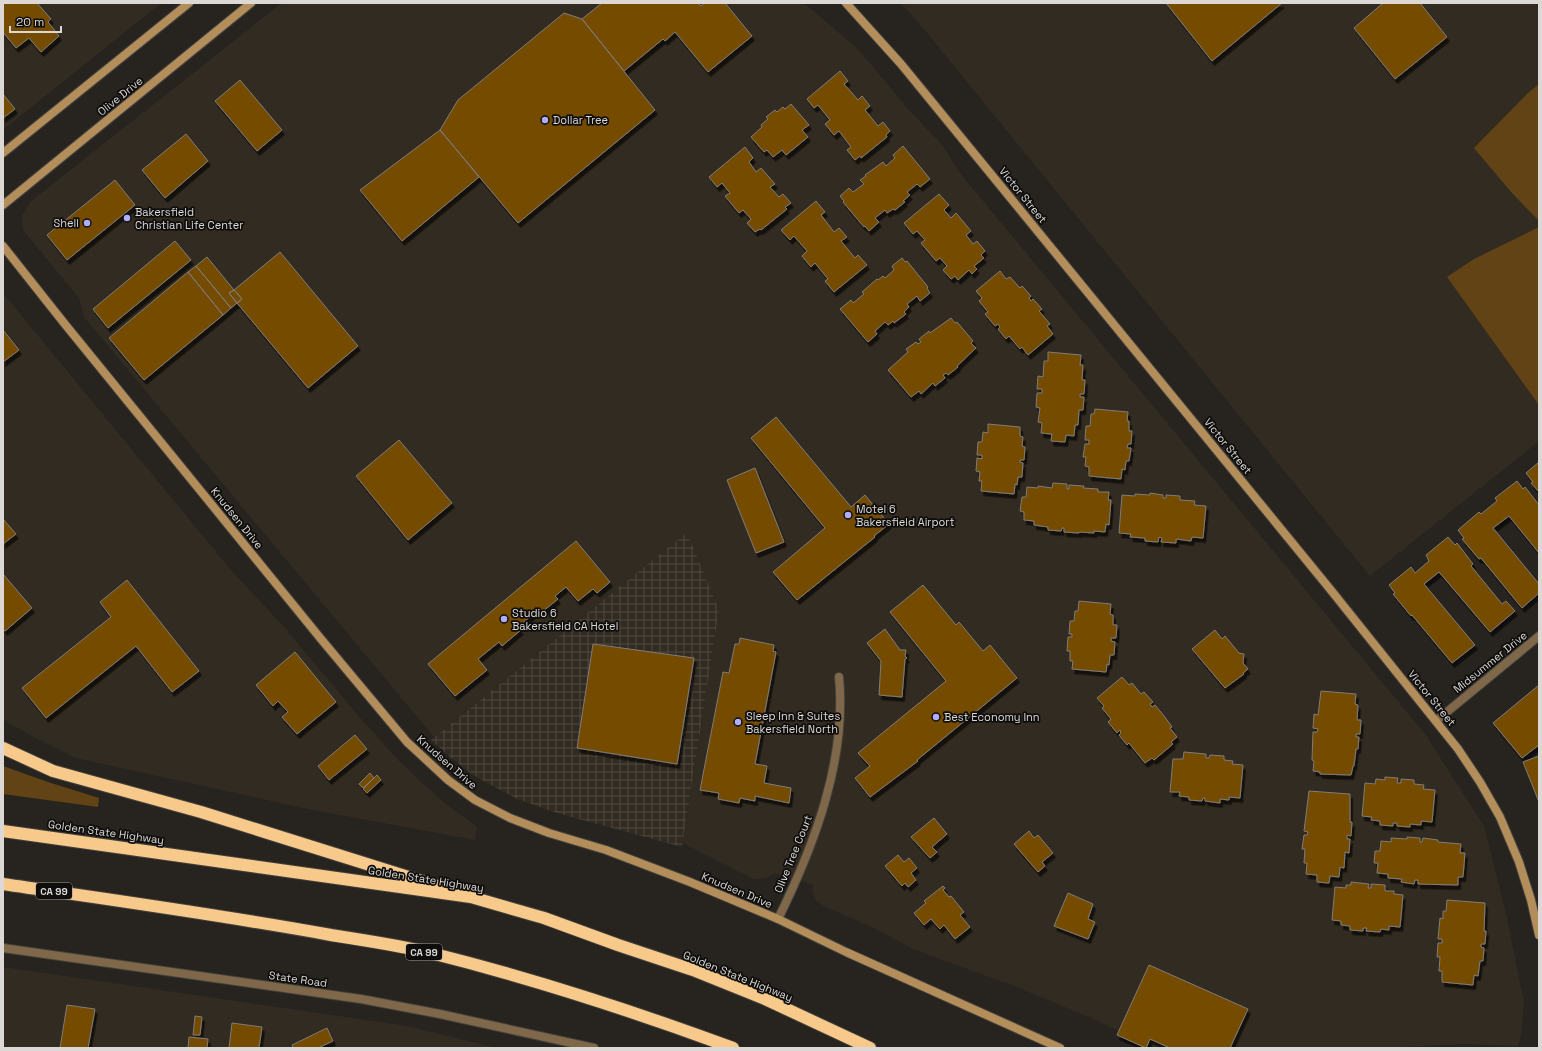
<svg xmlns="http://www.w3.org/2000/svg" width="1542" height="1051" viewBox="0 0 1542 1051" font-family="'Space Grotesk',sans-serif">
  <defs>
    <pattern id="industrial-grid" width="8" height="8" patternUnits="userSpaceOnUse"><rect width="8" height="8" fill="#322b21"/><path d="M0 4h8M4 0v8" fill="none" stroke="#4f4940"/></pattern>
    <filter id="shadow"><feDropShadow dx="2.5" dy="4.5" stdDeviation="0" flood-color="#0009"/></filter>
  </defs>
  <rect width="100%" height="100%" fill="#272420"/>
  <!-- built -->
  <path fill="#322b21" d="M 3,3 L 161,3 L 3,130 Z
    M 282,3 L 804,3 L 859,50 L 908,109 L 943,146 L 959,172 L 1425,734 L 1484,826 L 1507,918 L 1524,1003 L 1521,1035 L 1518,1046 L 1463,1044 L 1382,1048 L 1155,1048 L 1089,1017 L 1014,986 L 913,949 L 878,930 L 824,906 L 816,901 L 813,892 L 813,885 L 775,873 L 766,878 L 753,879 L 683,843 L 719,610 L 687,532 L 434,737 L 84,317 L 79,298 L 23,230 L 22,216 L 30,202 Z
    M 900,3 L 1539,3 L 1539,441 L 1370,576 L 919,23 Z
    M 3,293 L 230,569 L 284,627 L 361,719 L 399,761 L 442,801 L 477,827 L 475,840 L 308,809 L 76,758 L 34,737 L 3,720 Z
    M 3,967 L 407,1026 L 497,1048 L 3,1048 Z"/>
  <!-- industrial -->
  <path fill="url(#industrial-grid)" d="M 687,532 L 719,610 L 682,847 L 557,813 L 517,799 L 473,775 L 449,756 L 431,740 Z"/>
  <!-- grass -->
  <path fill="#614315" d="M 1539,84 L 1539,221 L 1512,193 L 1474,148 L 1528,93 Z
    M 1539,227 L 1539,405 L 1447,277 L 1474,259 Z
    M 3,766 L 48,782 L 99,798 L 98,807 L 3,794 Z"/>
  <!-- building -->
  <path fill="#744c00" stroke="#807c77" filter="url(#shadow)" d="M 3,3 L 37,3 L 51,19 L 48,22 L 59,36 L 41,52 L 29,38 L 16,48 L 3,32 Z
    M 602,3 L 698,3 L 701,6 L 705,3 L 725,3 L 752,36 L 708,72 L 675,32 L 665,41 L 663,39 L 624,71 L 582,19 Z
    M 1166,3 L 1282,3 L 1212,61 Z
    M 1383,3 L 1420,3 L 1447,37 L 1395,79 L 1354,28 Z
    M 564,13 L 582,19 L 655,110 L 518,223 L 440,130 L 458,100 Z
    M 840,71 L 848,81 L 844,84 L 858,100 L 862,96 L 870,106 L 865,110 L 878,126 L 883,122 L 890,131 L 886,135 L 887,137 L 861,158 L 860,156 L 855,160 L 847,150 L 851,147 L 839,131 L 834,135 L 825,124 L 830,120 L 818,105 L 814,108 L 807,99 Z
    M 240,80 L 282,130 L 257,151 L 215,101 Z
    M 3,94 L 15,109 L 3,118 Z
    M 791,104 L 809,125 L 802,130 L 808,137 L 786,155 L 782,150 L 773,157 L 767,150 L 764,152 L 751,137 L 762,127 L 761,125 L 768,119 L 766,117 L 775,110 L 777,112 L 783,107 L 785,109 Z
    M 440,130 L 479,177 L 402,241 L 360,190 Z
    M 186,134 L 208,161 L 165,198 L 142,170 Z
    M 903,146 L 930,179 L 920,187 L 917,184 L 907,192 L 910,195 L 903,201 L 905,202 L 895,210 L 893,209 L 887,213 L 885,210 L 875,218 L 879,222 L 869,231 L 865,226 L 864,227 L 843,202 L 844,201 L 840,196 L 849,188 L 853,192 L 864,184 L 860,180 L 866,176 L 865,175 L 883,162 L 886,166 L 895,158 L 893,155 Z
    M 745,147 L 753,158 L 749,162 L 756,172 L 761,168 L 775,184 L 770,187 L 779,197 L 783,194 L 791,203 L 785,207 L 787,209 L 761,230 L 760,229 L 755,232 L 747,223 L 751,219 L 743,210 L 739,213 L 725,196 L 730,193 L 722,183 L 717,187 L 709,177 Z
    M 115,180 L 135,205 L 67,260 L 47,235 Z
    M 939,194 L 949,205 L 944,210 L 951,218 L 956,213 L 971,231 L 966,235 L 973,244 L 977,241 L 985,251 L 981,255 L 984,258 L 974,266 L 977,269 L 972,274 L 969,270 L 958,280 L 955,276 L 951,279 L 943,270 L 947,266 L 940,258 L 936,261 L 921,243 L 925,240 L 917,231 L 913,234 L 904,223 Z
    M 816,201 L 825,212 L 821,215 L 834,232 L 839,228 L 847,237 L 841,241 L 855,258 L 858,255 L 867,265 L 834,292 L 825,281 L 828,279 L 815,263 L 811,267 L 802,256 L 807,251 L 794,236 L 790,240 L 781,230 Z
    M 175,241 L 191,260 L 108,328 L 93,309 Z
    M 280,252 L 358,346 L 308,388 L 237,303 L 242,299 L 234,290 Z
    M 207,257 L 234,290 L 229,293 L 237,303 L 231,308 L 196,266 Z
    M 902,258 L 905,262 L 907,261 L 928,287 L 927,288 L 930,293 L 920,301 L 917,296 L 907,304 L 909,307 L 904,312 L 906,314 L 894,323 L 893,321 L 888,325 L 885,322 L 875,331 L 877,334 L 868,342 L 840,309 L 851,300 L 853,303 L 864,294 L 862,292 L 877,279 L 878,280 L 883,276 L 885,278 L 894,270 L 892,266 Z
    M 196,266 L 231,308 L 223,315 L 188,272 Z
    M 1000,271 L 1006,279 L 1010,277 L 1020,288 L 1022,286 L 1031,296 L 1029,298 L 1031,301 L 1033,299 L 1042,309 L 1039,311 L 1050,324 L 1047,326 L 1053,334 L 1028,355 L 1022,347 L 1020,349 L 1009,336 L 1006,339 L 998,329 L 1000,327 L 998,324 L 995,326 L 985,314 L 988,312 L 979,301 L 982,298 L 976,291 Z
    M 188,272 L 223,315 L 144,380 L 109,338 Z
    M 234,290 L 242,299 L 237,303 L 229,293 Z
    M 951,318 L 955,323 L 957,322 L 973,341 L 971,343 L 976,348 L 957,366 L 958,367 L 948,375 L 946,373 L 943,375 L 945,378 L 935,386 L 933,383 L 921,394 L 919,391 L 911,397 L 888,370 L 908,352 L 906,349 L 916,342 L 918,344 L 921,342 L 919,339 L 929,331 L 930,333 Z
    M 3,330 L 19,350 L 3,362 Z
    M 1048,352 L 1081,355 L 1080,365 L 1083,365 L 1082,380 L 1085,380 L 1084,394 L 1080,394 L 1080,397 L 1084,397 L 1083,410 L 1079,410 L 1078,425 L 1075,425 L 1074,436 L 1066,435 L 1065,442 L 1051,441 L 1052,434 L 1041,433 L 1042,423 L 1038,422 L 1040,408 L 1036,407 L 1037,393 L 1042,393 L 1042,389 L 1037,389 L 1038,376 L 1043,377 L 1044,361 L 1048,361 Z
    M 1095,409 L 1128,412 L 1127,421 L 1129,421 L 1129,431 L 1132,431 L 1131,444 L 1128,444 L 1127,448 L 1131,448 L 1129,461 L 1126,461 L 1125,470 L 1122,469 L 1121,479 L 1089,476 L 1089,467 L 1085,466 L 1086,457 L 1083,457 L 1085,444 L 1089,444 L 1089,440 L 1085,440 L 1086,426 L 1090,426 L 1091,414 L 1094,414 Z
    M 776,417 L 851,507 L 865,495 L 889,524 L 874,536 L 875,537 L 797,600 L 773,572 L 825,528 L 751,438 Z
    M 988,424 L 1020,427 L 1020,436 L 1023,437 L 1022,446 L 1025,447 L 1024,460 L 1020,460 L 1020,462 L 1023,463 L 1022,477 L 1018,477 L 1017,485 L 1015,484 L 1014,494 L 981,491 L 982,481 L 979,481 L 980,472 L 976,471 L 977,458 L 982,459 L 982,455 L 977,455 L 978,442 L 982,442 L 983,432 L 988,433 Z
    M 399,440 L 452,503 L 408,540 L 356,476 Z
    M 1539,462 L 1539,492 L 1531,483 L 1533,482 L 1526,473 Z
    M 755,468 L 784,542 L 756,553 L 727,480 Z
    M 1517,481 L 1523,489 L 1525,487 L 1539,505 L 1539,553 L 1509,516 L 1493,528 L 1539,584 L 1539,593 L 1522,608 L 1481,558 L 1479,559 L 1462,539 L 1464,538 L 1458,530 L 1479,512 L 1481,514 L 1497,501 L 1495,498 Z
    M 1053,483 L 1067,484 L 1067,489 L 1069,489 L 1069,485 L 1084,486 L 1083,488 L 1098,489 L 1098,492 L 1109,492 L 1108,500 L 1111,500 L 1109,525 L 1106,524 L 1105,532 L 1094,531 L 1094,533 L 1080,532 L 1079,533 L 1064,532 L 1064,528 L 1062,528 L 1061,531 L 1048,530 L 1048,527 L 1034,525 L 1034,521 L 1024,520 L 1024,512 L 1020,511 L 1022,497 L 1026,497 L 1027,487 L 1038,488 L 1038,486 L 1052,488 Z
    M 1150,493 L 1163,495 L 1163,498 L 1166,498 L 1166,495 L 1180,496 L 1180,500 L 1195,501 L 1194,505 L 1206,506 L 1203,538 L 1192,537 L 1191,541 L 1176,539 L 1176,543 L 1161,542 L 1162,538 L 1159,537 L 1158,542 L 1145,541 L 1145,538 L 1130,537 L 1131,534 L 1119,533 L 1122,495 L 1135,496 L 1135,494 L 1150,495 Z
    M 3,519 L 16,534 L 3,544 Z
    M 1448,537 L 1455,545 L 1457,543 L 1473,564 L 1471,566 L 1502,604 L 1506,601 L 1515,611 L 1490,632 L 1439,572 L 1424,584 L 1475,645 L 1452,663 L 1412,615 L 1411,616 L 1393,594 L 1395,593 L 1389,585 L 1411,567 L 1415,573 L 1429,561 L 1426,555 Z
    M 576,541 L 610,582 L 597,593 L 593,589 L 578,601 L 566,587 L 555,596 L 558,599 L 542,612 L 540,608 L 518,627 L 521,630 L 502,646 L 499,642 L 478,659 L 487,670 L 455,696 L 428,664 Z
    M 3,574 L 32,608 L 5,631 L 3,629 Z
    M 127,580 L 199,671 L 172,692 L 136,646 L 46,718 L 22,688 L 111,617 L 100,602 Z
    M 923,585 L 956,625 L 959,622 L 983,651 L 990,645 L 1017,678 L 917,760 L 918,761 L 870,797 L 855,778 L 870,766 L 858,753 L 946,681 L 890,612 Z
    M 1079,601 L 1111,604 L 1110,614 L 1113,615 L 1113,625 L 1117,625 L 1116,638 L 1111,638 L 1111,641 L 1115,642 L 1114,655 L 1110,655 L 1109,665 L 1107,664 L 1106,672 L 1072,669 L 1073,661 L 1070,661 L 1070,651 L 1067,651 L 1068,637 L 1072,637 L 1072,634 L 1069,634 L 1070,621 L 1074,621 L 1075,611 L 1078,611 Z
    M 885,629 L 900,650 L 906,650 L 905,656 L 907,658 L 905,659 L 902,697 L 879,695 L 881,661 L 867,643 Z
    M 1215,630 L 1222,639 L 1225,636 L 1239,653 L 1244,654 L 1243,663 L 1248,669 L 1243,673 L 1244,674 L 1225,688 L 1192,649 Z
    M 740,638 L 774,645 L 773,651 L 776,652 L 755,764 L 767,766 L 764,783 L 791,788 L 789,803 L 755,796 L 755,801 L 740,798 L 739,803 L 718,799 L 719,793 L 700,790 L 723,672 L 729,673 L 735,644 L 739,644 Z
    M 593,644 L 694,658 L 677,764 L 577,748 Z
    M 295,652 L 336,702 L 297,734 L 282,717 L 288,712 L 278,701 L 273,706 L 256,685 Z
    M 1122,677 L 1129,685 L 1132,683 L 1141,694 L 1144,692 L 1153,702 L 1150,704 L 1152,707 L 1155,705 L 1164,716 L 1172,727 L 1170,728 L 1177,737 L 1171,742 L 1173,744 L 1154,760 L 1152,758 L 1145,763 L 1129,743 L 1127,745 L 1119,735 L 1121,733 L 1120,730 L 1117,733 L 1108,722 L 1111,719 L 1102,708 L 1104,706 L 1097,698 Z
    M 1539,685 L 1539,745 L 1522,758 L 1493,723 Z
    M 1321,691 L 1356,694 L 1355,704 L 1358,705 L 1357,720 L 1361,720 L 1360,734 L 1356,734 L 1356,737 L 1359,737 L 1358,749 L 1356,749 L 1354,766 L 1353,766 L 1351,775 L 1320,774 L 1320,772 L 1313,771 L 1314,761 L 1312,760 L 1313,732 L 1317,732 L 1318,729 L 1313,728 L 1314,714 L 1318,715 Z
    M 355,735 L 367,749 L 329,780 L 318,766 Z
    M 1184,752 L 1206,754 L 1206,758 L 1209,758 L 1210,755 L 1224,756 L 1224,760 L 1233,761 L 1232,764 L 1243,765 L 1240,798 L 1229,797 L 1229,800 L 1220,799 L 1220,803 L 1205,801 L 1205,798 L 1203,798 L 1202,801 L 1189,800 L 1189,797 L 1179,796 L 1180,792 L 1170,792 L 1173,759 L 1183,759 Z
    M 1539,756 L 1539,802 L 1523,762 Z
    M 370,773 L 374,778 L 363,788 L 359,784 Z
    M 377,775 L 381,780 L 367,793 L 363,789 Z
    M 1385,777 L 1398,778 L 1397,783 L 1401,783 L 1401,779 L 1414,780 L 1414,784 L 1424,785 L 1423,789 L 1435,790 L 1432,822 L 1421,821 L 1421,825 L 1410,824 L 1410,827 L 1397,826 L 1397,823 L 1393,823 L 1393,826 L 1380,825 L 1380,821 L 1371,820 L 1372,817 L 1362,816 L 1365,783 L 1375,784 L 1376,779 L 1385,780 Z
    M 1309,791 L 1350,794 L 1350,822 L 1352,822 L 1351,836 L 1347,835 L 1347,839 L 1350,839 L 1349,853 L 1345,852 L 1344,868 L 1340,867 L 1339,877 L 1330,876 L 1329,883 L 1317,882 L 1317,875 L 1306,874 L 1307,863 L 1304,863 L 1305,849 L 1302,849 L 1304,835 L 1307,835 L 1308,832 L 1304,831 Z
    M 934,818 L 947,834 L 932,847 L 937,852 L 930,858 L 911,837 Z
    M 1029,831 L 1034,838 L 1038,835 L 1053,853 L 1042,862 L 1045,866 L 1038,872 L 1014,844 Z
    M 1407,837 L 1420,838 L 1420,842 L 1422,842 L 1423,838 L 1438,840 L 1438,842 L 1461,844 L 1460,853 L 1465,853 L 1463,877 L 1458,877 L 1458,885 L 1418,884 L 1418,880 L 1415,880 L 1414,884 L 1401,882 L 1402,879 L 1388,878 L 1388,874 L 1377,873 L 1378,863 L 1374,863 L 1375,851 L 1380,851 L 1381,841 L 1391,842 L 1391,838 L 1407,839 Z
    M 898,855 L 904,862 L 909,858 L 917,868 L 911,873 L 916,880 L 908,887 L 905,883 L 902,886 L 885,866 Z
    M 1351,882 L 1369,884 L 1368,888 L 1371,888 L 1371,884 L 1385,885 L 1385,891 L 1394,891 L 1394,894 L 1403,895 L 1400,927 L 1389,926 L 1389,930 L 1381,929 L 1380,932 L 1366,931 L 1367,928 L 1363,928 L 1363,931 L 1350,930 L 1350,926 L 1341,925 L 1341,921 L 1332,920 L 1335,887 L 1346,888 L 1346,885 L 1351,885 Z
    M 943,886 L 945,888 L 943,890 L 949,897 L 951,896 L 964,912 L 960,915 L 970,927 L 955,939 L 944,925 L 940,929 L 931,919 L 924,925 L 914,913 L 926,903 L 924,901 Z
    M 1068,893 L 1093,904 L 1088,919 L 1095,922 L 1088,939 L 1054,926 Z
    M 1447,900 L 1485,903 L 1484,931 L 1486,931 L 1485,944 L 1481,944 L 1481,947 L 1484,948 L 1483,961 L 1480,961 L 1478,976 L 1474,975 L 1473,985 L 1442,982 L 1442,971 L 1439,971 L 1440,957 L 1437,957 L 1438,943 L 1442,943 L 1442,939 L 1438,939 L 1440,918 L 1443,919 L 1443,911 L 1446,911 Z
    M 1149,965 L 1248,1009 L 1230,1048 L 1170,1048 L 1150,1039 L 1146,1048 L 1117,1035 Z
    M 67,1005 L 95,1009 L 88,1048 L 60,1048 Z
    M 195,1016 L 202,1017 L 200,1035 L 193,1035 Z
    M 232,1023 L 262,1027 L 259,1048 L 229,1048 Z
    M 327,1028 L 333,1041 L 318,1048 L 293,1048 L 292,1045 Z
    M 189,1037 L 208,1039 L 207,1048 L 188,1048 Z"/>
  <g fill="none" stroke-linecap="round" stroke-linejoin="round">
    <!-- street casing -->
    <g stroke="#44413d" stroke-width="10">
      <path id="street" d="M 1436,721 L 1539,636
        M 778,919 C 814,846 847,760 839,677
        M 3,948 L 361,999 L 440,1014 L 594,1048"/>
    </g>
    <!-- secondary casing -->
    <g stroke="#44413d" stroke-width="10">
      <path id="secondary" d="M 846,3 L 901,64 L 1330,589 L 1458,749 L 1480,782 L 1500,817 L 1519,862 L 1531,900 L 1539,935
        M 3,153 L 189,3
        M 3,205 L 251,3
        M 3,246 L 64,323 L 321,639 L 407,742 L 448,780 L 475,800 L 510,818 L 549,833 L 606,850 L 690,882 L 778,919 L 846,952 L 1060,1048"/>
    </g>
    <!-- highway casing -->
    <g stroke="#44413d" stroke-width="14">
      <path id="highway" d="M 3,748 L 53,771 L 201,812 L 437,886
        M 3,831 L 471,897 L 544,918 L 618,945 L 693,970 L 765,999 L 870,1048
        M 3,884 C 112,900 222,915 331,935 C 363,940 396,945 427,952 C 531,978 633,1011 733,1048"/>
    </g>
    <!-- street -->
    <use href="#street" stroke="#7f6849" stroke-width="8"/>
    <!-- secondary -->
    <use href="#secondary" stroke="#b38e5b" stroke-width="8"/>
    <!-- highway -->
    <use href="#highway" stroke="#f7c98a" stroke-width="12"/>
  </g>
  <!-- markers -->
  <g fill="#afaefa" stroke="#0f0e0c" stroke-width="1.5">
    <circle cx="545" cy="120" r="4"/>
    <circle cx="127" cy="218" r="4"/>
    <circle cx="87" cy="223" r="4"/>
    <circle cx="848" cy="515" r="4"/>
    <circle cx="504" cy="619" r="4"/>
    <circle cx="936" cy="717" r="4"/>
    <circle cx="738" cy="722" r="4"/>
  </g>
  <g text-anchor="middle" stroke-width="3.5" stroke-linejoin="round" paint-order="stroke">
    <!-- shield labels -->
    <g fill="#0f0e0c" stroke="#9e9b99" stroke-width="1">
      <rect x="36" y="883" width="36" height="16" rx="3"/>
      <rect x="406" y="944" width="36" height="16" rx="3"/>
    </g>
    <g font-size="10" font-weight="bold" fill="#dbd8d6">
      <text x="54" y="895">CA 99</text>
      <text x="424" y="956">CA 99</text>
    </g>
    <!-- street labels -->
    <g font-size="11" fill="#dbd8d6" stroke="#0f0e0c">
      <text transform="translate(120 96) rotate(-39)" y="4">Olive Drive</text>
      <text transform="translate(1023 195) rotate(51)" y="4">Victor Street</text>
      <text transform="translate(1228 446) rotate(51)" y="4">Victor Street</text>
      <text transform="translate(237 518) rotate(51)" y="4">Knudsen Drive</text>
      <text transform="translate(1490 662) rotate(-39)" y="4">Midsummer Drive</text>
      <text transform="translate(1432 698) rotate(51)" y="4">Victor Street</text>
      <text transform="translate(447 762) rotate(41)" y="4">Knudsen Drive</text>
      <text transform="translate(106 832) rotate(8)" y="4">Golden State Highway</text>
      <text transform="translate(793 854) rotate(-68)" y="4">Olive Tree Court</text>
      <text transform="translate(426 879) rotate(9)" y="4">Golden State Highway</text>
      <text transform="translate(737 890) rotate(23)" y="4">Knudsen Drive</text>
      <text transform="translate(738 976) rotate(22)" y="4">Golden State Highway</text>
      <text transform="translate(298 979) rotate(8)" y="4">State Road</text>
    </g>
    <!-- poi labels -->
    <g font-size="11" fill="#dbd8d6" stroke="#0f0e0c" text-anchor="start">
      <text x="553" y="124">Dollar Tree</text>
      <text x="135" y="216">Bakersfield<tspan x="135" dy="13">Christian Life Center</tspan></text>
      <text x="79" y="227" text-anchor="end">Shell</text>
      <text x="856" y="513">Motel 6<tspan x="856" dy="13">Bakersfield Airport</tspan></text>
      <text x="512" y="617">Studio 6<tspan x="512" dy="13">Bakersfield CA Hotel</tspan></text>
      <text x="746" y="720">Sleep Inn &amp; Suites<tspan x="746" dy="13">Bakersfield North</tspan></text>
      <text x="944" y="721">Best Economy Inn</text>
    </g>
  </g>
  <!-- border -->
  <rect width="1542" height="1051" fill="none" stroke="#dbd8d6" stroke-width="8"/>
  <!-- scale -->
  <path d="M10 26v6h51v-6" fill="none" stroke="#dbd8d6" stroke-width="2"/>
  <text x="16" y="26" font-size="12" fill="#dbd8d6" stroke="#0f0e0c" stroke-width="3" paint-order="stroke">20 m</text>
</svg>
